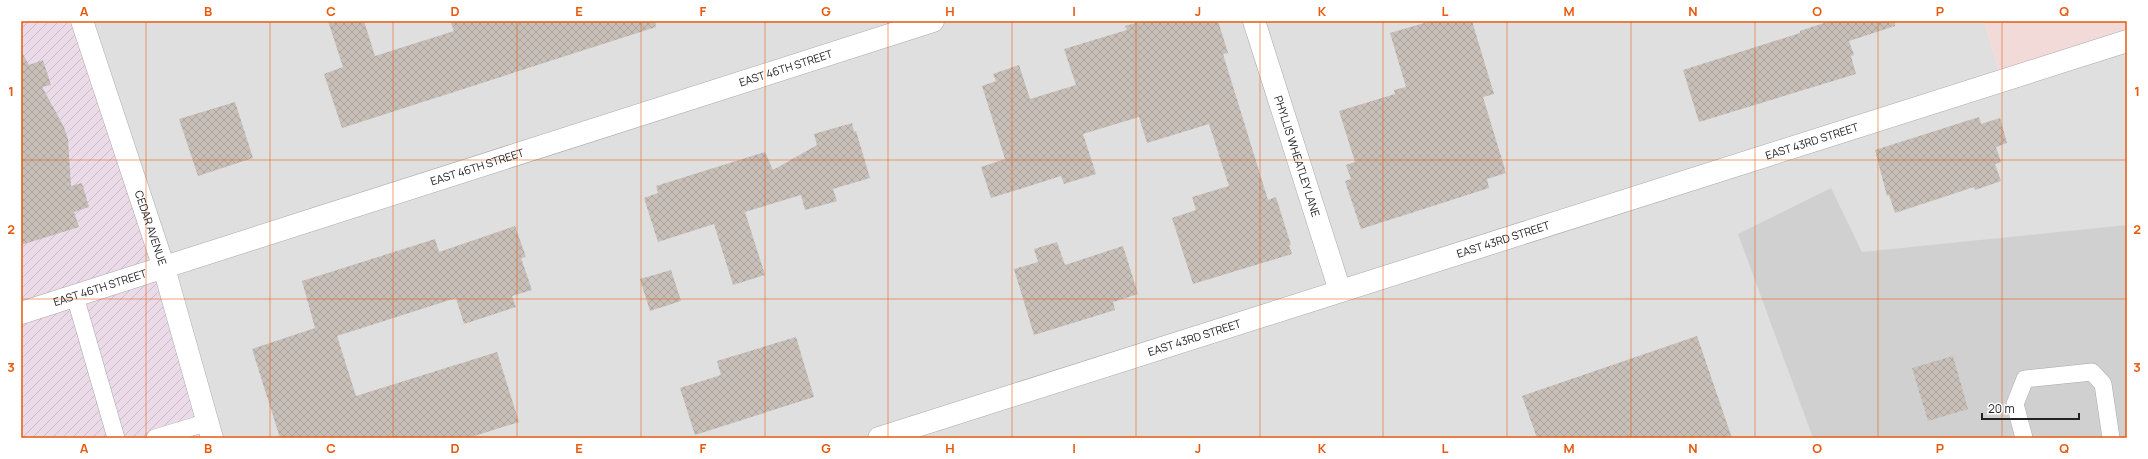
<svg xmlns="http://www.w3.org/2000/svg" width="2148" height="459" viewBox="0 0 2148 459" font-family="Manrope,sans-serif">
  <defs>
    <pattern id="industrial-furrows" width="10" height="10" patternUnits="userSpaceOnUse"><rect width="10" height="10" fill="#ebdbe8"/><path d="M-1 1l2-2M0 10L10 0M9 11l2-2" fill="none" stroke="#c9bcc7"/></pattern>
    <pattern id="building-cross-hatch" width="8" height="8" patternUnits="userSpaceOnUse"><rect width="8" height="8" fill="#c7bfb8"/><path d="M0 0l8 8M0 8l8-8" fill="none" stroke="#aba49e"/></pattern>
  </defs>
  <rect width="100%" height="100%" fill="#f2efe9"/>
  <!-- residential -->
  <path fill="#e0dfdf" d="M 82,21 L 1984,21 L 2002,81 L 2127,41 L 2127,438 L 212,438 Z"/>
  <!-- commercial -->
  <path fill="#f2dad9" d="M 1984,21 L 2127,21 L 2127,41 L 2002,81 Z"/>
  <!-- industrial -->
  <path fill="url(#industrial-furrows)" d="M 21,21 L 82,21 L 212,438 L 21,438 Z"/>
  <!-- religious -->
  <path fill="#d0d0d0" d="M 1831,188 L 1862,252 L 2127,225 L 2127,438 L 1813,438 L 1738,234 Z"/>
  <!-- building -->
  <path fill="url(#building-cross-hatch)" d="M 328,21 L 364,21 L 375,56 L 454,31 L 450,21 L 655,21 L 656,27 L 342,128 L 324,74 L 343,67 Z
    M 1142,21 L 1218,21 L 1228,53 L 1223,54 L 1268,200 L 1276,197 L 1291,245 L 1289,245 L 1292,254 L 1193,284 L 1172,218 L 1196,210 L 1192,197 L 1229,186 L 1209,124 L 1147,143 L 1139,117 L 1083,134 L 1096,174 L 1064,184 L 1061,176 L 991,198 L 981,167 L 1005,159 L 982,86 L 996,81 L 993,74 L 1019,65 L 1030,99 L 1076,85 L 1064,49 L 1127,30 L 1125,26 Z
    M 1431,21 L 1472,21 L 1494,94 L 1483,97 L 1506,173 L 1487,179 L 1489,188 L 1361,229 L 1345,181 L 1351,179 L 1346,165 L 1355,162 L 1339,111 L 1395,94 L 1394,90 L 1406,87 L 1390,33 Z
    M 1830,21 L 1895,21 L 1895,26 L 1849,41 L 1854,55 L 1851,56 L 1856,74 L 1699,122 L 1683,70 L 1800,33 L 1800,31 Z
    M 21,51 L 29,65 L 43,60 L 51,85 L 42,87 L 64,127 L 68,139 L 71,186 L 82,183 L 89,207 L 74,212 L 79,227 L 21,245 Z
    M 235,102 L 253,158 L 198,176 L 179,119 Z
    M 1979,117 L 1981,124 L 2000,118 L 2007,143 L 1996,147 L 2001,162 L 1995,164 L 2001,181 L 1975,190 L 1974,187 L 1895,213 L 1889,195 L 1887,196 L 1875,150 Z
    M 852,123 L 854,132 L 856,131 L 870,178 L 833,189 L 837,201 L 805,210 L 801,195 L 745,212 L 765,275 L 733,285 L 714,224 L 658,242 L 644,198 L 658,193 L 656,186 L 765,152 L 773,170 L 817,145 L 814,134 Z
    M 515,226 L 526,257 L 521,258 L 532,290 L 512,296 L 516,307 L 464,324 L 456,298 L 337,336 L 356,396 L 497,352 L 519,422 L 468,438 L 280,438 L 252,349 L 315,328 L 302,281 L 435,239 L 439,252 Z
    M 1057,242 L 1065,265 L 1123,246 L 1138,294 L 1113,302 L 1115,310 L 1034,335 L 1014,269 L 1038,262 L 1034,249 Z
    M 671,270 L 681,301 L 650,311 L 640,279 Z
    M 1697,336 L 1732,438 L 1537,438 L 1522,396 Z
    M 796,337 L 814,397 L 695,435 L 680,388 L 721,375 L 717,361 Z
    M 1953,356 L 1968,409 L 1928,421 L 1912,368 Z"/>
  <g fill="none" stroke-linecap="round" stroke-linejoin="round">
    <!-- service casing -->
    <g stroke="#a9a9a9" stroke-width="18">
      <path id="service" d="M 75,296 L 116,438
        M 155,438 L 208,422
        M 2024,438 L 2015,404 L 2025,379 L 2092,372 L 2103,384 L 2111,438"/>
    </g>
    <!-- minor casing -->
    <g stroke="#a9a9a9" stroke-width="23">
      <g id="minor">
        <path id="s1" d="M 1254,21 L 1340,291"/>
        <path id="s2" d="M 21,313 L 933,21"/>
        <path id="s3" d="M 879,438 L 2127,41"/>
      </g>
    </g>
    <!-- tertiary casing -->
    <g stroke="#a9a9a9" stroke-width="23">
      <g id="tertiary">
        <path id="s4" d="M 82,21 L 164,268 L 212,438"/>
      </g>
    </g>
    <!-- service -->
    <use href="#service" stroke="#fff" stroke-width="17"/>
    <!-- minor -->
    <use href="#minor" stroke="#fff" stroke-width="22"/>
    <!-- tertiary -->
    <use href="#tertiary" stroke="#fff" stroke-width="22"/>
  </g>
  <!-- grid -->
  <path fill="none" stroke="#e8590c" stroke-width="1" stroke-opacity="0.55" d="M 146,21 L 146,438M 270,21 L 270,438M 393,21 L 393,438M 517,21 L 517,438M 641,21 L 641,438M 765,21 L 765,438M 888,21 L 888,438M 1012,21 L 1012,438M 1136,21 L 1136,438M 1260,21 L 1260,438M 1383,21 L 1383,438M 1507,21 L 1507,438M 1631,21 L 1631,438M 1755,21 L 1755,438M 1878,21 L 1878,438M 2002,21 L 2002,438M 21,160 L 2127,160M 21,299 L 2127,299"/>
  <g text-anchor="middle" stroke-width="4" stroke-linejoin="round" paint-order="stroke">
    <!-- street labels -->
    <g font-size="11" fill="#222" stroke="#fff">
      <text dy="4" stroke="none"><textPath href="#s2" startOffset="803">EAST 46TH STREET</textPath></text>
      <text dy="4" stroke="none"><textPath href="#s3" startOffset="979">EAST 43RD STREET</textPath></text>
      <text dy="4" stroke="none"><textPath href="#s1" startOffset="142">PHYLLIS WHEATLEY LANE</textPath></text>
      <text dy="4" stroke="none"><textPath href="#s2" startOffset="479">EAST 46TH STREET</textPath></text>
      <text dy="4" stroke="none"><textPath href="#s4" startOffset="218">CEDAR AVENUE</textPath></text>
      <text dy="4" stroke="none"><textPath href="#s3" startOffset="655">EAST 43RD STREET</textPath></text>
      <text dy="4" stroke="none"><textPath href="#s2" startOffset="83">EAST 46TH STREET</textPath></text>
      <text dy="4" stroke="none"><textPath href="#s3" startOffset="331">EAST 43RD STREET</textPath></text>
    </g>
  </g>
  <!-- border -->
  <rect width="2148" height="459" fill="none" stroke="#ffffff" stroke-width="44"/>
  <!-- scale -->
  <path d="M1982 413v6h97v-6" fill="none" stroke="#222222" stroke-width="2"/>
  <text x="1988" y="413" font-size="12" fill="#222222" stroke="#ffffff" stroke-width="3" paint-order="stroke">20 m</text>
  <rect x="22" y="22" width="2104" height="415" fill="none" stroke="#e8590c" stroke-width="1.5"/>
  <g font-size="13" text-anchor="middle" font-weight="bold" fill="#e8590c">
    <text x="84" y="16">A</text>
    <text x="208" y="16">B</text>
    <text x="331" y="16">C</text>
    <text x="455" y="16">D</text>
    <text x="579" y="16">E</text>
    <text x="703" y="16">F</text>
    <text x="826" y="16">G</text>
    <text x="950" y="16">H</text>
    <text x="1074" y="16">I</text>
    <text x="1198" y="16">J</text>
    <text x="1322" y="16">K</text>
    <text x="1445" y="16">L</text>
    <text x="1569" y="16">M</text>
    <text x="1693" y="16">N</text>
    <text x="1817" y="16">O</text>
    <text x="1940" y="16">P</text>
    <text x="2064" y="16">Q</text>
    <text x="11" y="96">1</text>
    <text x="2137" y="96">1</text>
    <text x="11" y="234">2</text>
    <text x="2137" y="234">2</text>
    <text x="11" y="372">3</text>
    <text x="2137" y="372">3</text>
    <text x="84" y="453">A</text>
    <text x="208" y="453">B</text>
    <text x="331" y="453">C</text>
    <text x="455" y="453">D</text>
    <text x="579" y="453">E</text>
    <text x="703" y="453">F</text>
    <text x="826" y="453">G</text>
    <text x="950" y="453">H</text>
    <text x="1074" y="453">I</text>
    <text x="1198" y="453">J</text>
    <text x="1322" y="453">K</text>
    <text x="1445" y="453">L</text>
    <text x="1569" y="453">M</text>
    <text x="1693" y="453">N</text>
    <text x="1817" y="453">O</text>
    <text x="1940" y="453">P</text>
    <text x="2064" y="453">Q</text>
  </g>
</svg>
